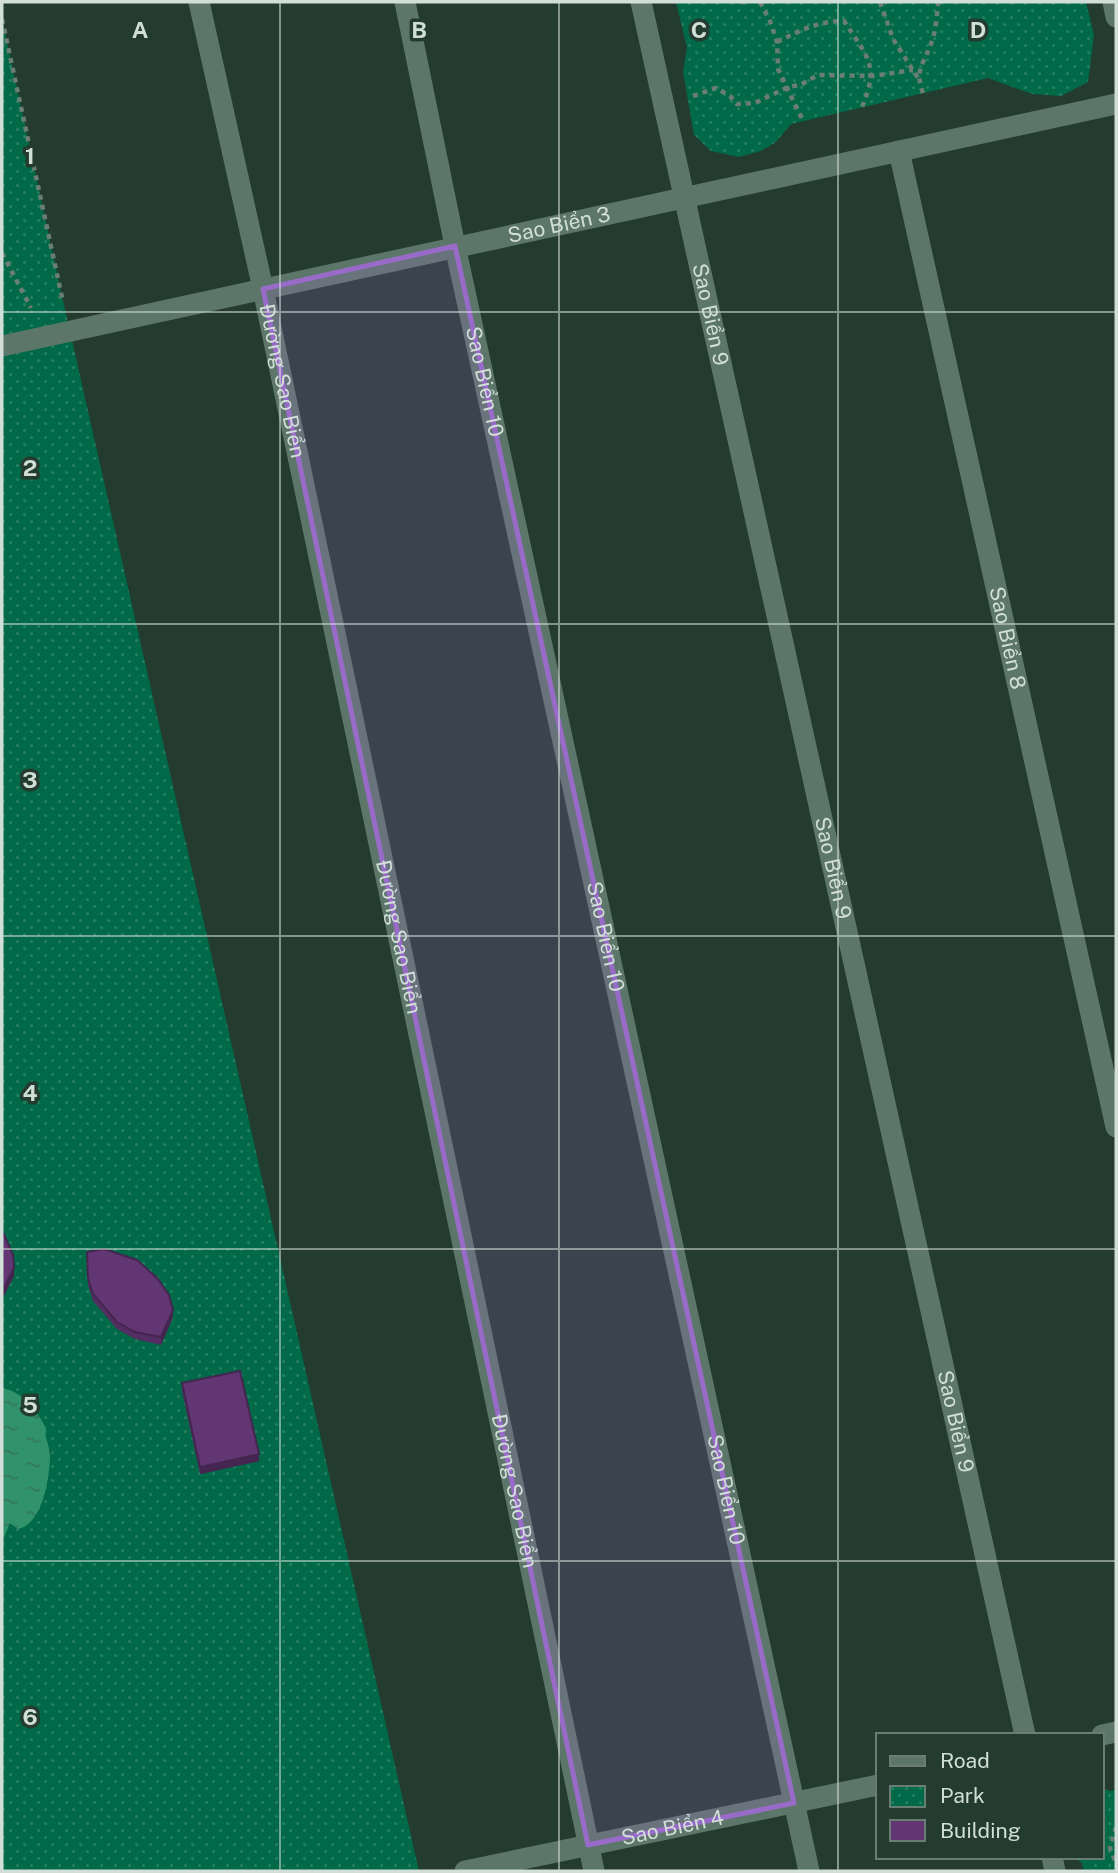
<svg xmlns="http://www.w3.org/2000/svg" width="1118" height="1873" viewBox="0 0 1118 1873" font-family="'Public Sans',sans-serif">
  <defs>
    <pattern id="park-dots" width="8" height="8" patternUnits="userSpaceOnUse" patternTransform="scale(1.75)"><rect width="8" height="8" fill="#006948"/><path d="M2 2h.1M6 6h.1" fill="none" stroke="#247e62" stroke-width="1.8" stroke-linecap="round"/></pattern>
    <pattern id="water-ripples" width="26" height="14" patternUnits="userSpaceOnUse" patternTransform="scale(1.75)"><rect width="26" height="14" fill="#30936c"/><path d="M2 4q2-2 4 0t4 0M15 11q2-2 4 0t4 0" fill="none" stroke="#35775d"/></pattern>
  </defs>
  <rect width="100%" height="100%" fill="#243b30"/>
  <!-- park -->
  <path fill="url(#park-dots)" d="M 676,2 L 1086,2 L 1094,35 L 1088,82 L 1061,96 L 1032,94 L 988,78 L 791,124 L 776,142 L 761,151 L 739,157 L 711,151 L 694,135 L 683,72 L 687,48 Z
    M 2,19 L 66,314 L 419,1871 L 2,1871 Z
    M 1102,1788 L 1110,1791 L 1116,1790 L 1116,1871 L 1084,1871 L 1082,1863 L 1073,1857 L 1102,1857 Z"/>
  <!-- water -->
  <path fill="url(#water-ripples)" d="M 2,1388 C 23,1392 36,1409 46,1428 C 44,1437 49,1444 50,1455 C 50,1476 43,1524 18,1529 L 10,1523 L 2,1542 Z"/>
  <g fill="none" stroke-linecap="round" stroke-linejoin="round">
    <!-- path -->
    <path stroke="#6a7e74" stroke-width="4.5" stroke-dasharray="5 5" stroke-linecap="butt" d="M 740,2 L 744,2
      M 760,2 L 770,21 L 777,42 L 778,69 L 803,121
      M 880,2 L 893,39 L 918,78
      M 2,19 L 63,302
      M 777,42 C 799,31 818,21 844,21 C 867,57 880,64 862,107
      M 923,93 C 915,70 922,67 930,46 C 936,33 937,16 938,2
      M 693,96 L 716,88 L 730,96 L 737,104 L 755,103 L 786,88 L 802,84 L 818,75 L 872,76 L 913,70
      M 2,253 L 31,308
      M 1116,1827 L 1110,1848 L 1116,1863"/>
    <!-- minor -->
    <g stroke="#5d766a" stroke-width="21">
      <path id="s1" d="M 199,2 L 263,289 L 594,1871"/>
      <path id="s2" d="M 405,2 L 455,246 L 809,1871"/>
      <path id="s3" d="M 641,2 L 1025,1735"/>
      <path d="M 1113,2 L 1116,17"/>
      <path id="s4" d="M 899,151 L 1116,1127"/>
      <path id="s5" d="M 2,346 L 1116,104"/>
      <path d="M 1102,1735 L 1116,1732"/>
      <path d="M 1052,1857 L 1055,1871"/>
      <path id="s6" d="M 465,1871 L 878,1785"/>
    </g>
  </g>
  <!-- wall -->
  <path fill="#542e63" d="M 87,1252 L 173,1317 L 161,1345 L 135,1339 L 117,1329 L 93,1301 L 88,1285 Z
    M 182,1383 L 259,1461 L 200,1474 L 182,1391 Z"/>
  <!-- shaded-wall -->
  <path fill="#452650" d="M 14,1268 L 14,1276 L 4,1296 L 2,1297 L 2,1289 Z
    M 173,1310 L 173,1317 L 161,1345 L 161,1337 Z
    M 259,1454 L 259,1461 L 200,1474 L 200,1467 Z"/>
  <!-- building -->
  <path fill="#623673" stroke="#452650" stroke-width="2" d="M 2,1230 L 13,1255 L 14,1268 L 4,1288 L 2,1289 Z
    M 104,1249 L 137,1260 L 157,1278 L 169,1295 L 173,1310 L 161,1337 L 135,1332 L 117,1322 L 93,1294 L 88,1278 L 87,1252 Z
    M 240,1371 L 259,1454 L 200,1467 L 182,1383 Z"/>
  <!-- marked area -->
  <path fill="#996bc8" fill-opacity="0.2" stroke="#996bc8" stroke-width="5" stroke-linejoin="round" d="M 455,246 L 794,1803 L 588,1845 L 263,289 Z"/>
  <!-- grid -->
  <path fill="none" stroke="#d1dfd8" stroke-width="2" stroke-opacity="0.55" d="M 280,2 L 280,1871M 559,2 L 559,1871M 838,2 L 838,1871M 2,312 L 1116,312M 2,624 L 1116,624M 2,936 L 1116,936M 2,1249 L 1116,1249M 2,1561 L 1116,1561"/>
  <g text-anchor="middle" stroke-width="7" stroke-linejoin="round" paint-order="stroke">
    <!-- street labels -->
    <g font-size="21" fill="#d1dfd8" stroke="#243b30">
      <text dy="7" stroke="none"><textPath href="#s5" startOffset="570">Sao Biển 3</textPath></text>
      <text dy="7" stroke="none"><textPath href="#s3" startOffset="320">Sao Biển 9</textPath></text>
      <text dy="7" stroke="none"><textPath href="#s1" startOffset="388">Đường Sao Biển</textPath></text>
      <text dy="7" stroke="none"><textPath href="#s2" startOffset="388">Sao Biển 10</textPath></text>
      <text dy="7" stroke="none"><textPath href="#s4" startOffset="499">Sao Biển 8</textPath></text>
      <text dy="7" stroke="none"><textPath href="#s3" startOffset="887">Sao Biển 9</textPath></text>
      <text dy="7" stroke="none"><textPath href="#s1" startOffset="956">Đường Sao Biển</textPath></text>
      <text dy="7" stroke="none"><textPath href="#s2" startOffset="956">Sao Biển 10</textPath></text>
      <text dy="7" stroke="none"><textPath href="#s3" startOffset="1454">Sao Biển 9</textPath></text>
      <text dy="7" stroke="none"><textPath href="#s1" startOffset="1522">Đường Sao Biển</textPath></text>
      <text dy="7" stroke="none"><textPath href="#s2" startOffset="1522">Sao Biển 10</textPath></text>
      <text dy="7" stroke="none"><textPath href="#s6" startOffset="212">Sao Biển 4</textPath></text>
    </g>
  </g>
  <g font-size="23" text-anchor="middle" font-weight="bold" fill="#d1dfd8" stroke="#243b30" stroke-width="7" stroke-linejoin="round" paint-order="stroke">
    <text x="140" y="38">A</text>
    <text x="419" y="38">B</text>
    <text x="699" y="38">C</text>
    <text x="978" y="38">D</text>
    <text x="30" y="164">1</text>
    <text x="30" y="476">2</text>
    <text x="30" y="788">3</text>
    <text x="30" y="1101">4</text>
    <text x="30" y="1413">5</text>
    <text x="30" y="1725">6</text>
  </g>
  <!-- border -->
  <rect width="1118" height="1873" fill="none" stroke="#d1dfd8" stroke-width="7"/>
  <!-- legend -->
  <rect x="876" y="1733" width="228" height="126" fill="#243b30" stroke="#697d73" stroke-width="2"/>
  <rect x="890" y="1756" width="35" height="10" fill="#5d766a" stroke="#697d73" stroke-width="2"/>
  <text x="940" y="1768" font-size="21" fill="#d1dfd8">Road</text>
  <rect x="890" y="1786" width="35" height="21" fill="url(#park-dots)" stroke="#697d73" stroke-width="2"/>
  <text x="940" y="1803" font-size="21" fill="#d1dfd8">Park</text>
  <rect x="890" y="1820" width="35" height="21" fill="#623673" stroke="#697d73" stroke-width="2"/>
  <text x="940" y="1838" font-size="21" fill="#d1dfd8">Building</text>
</svg>
